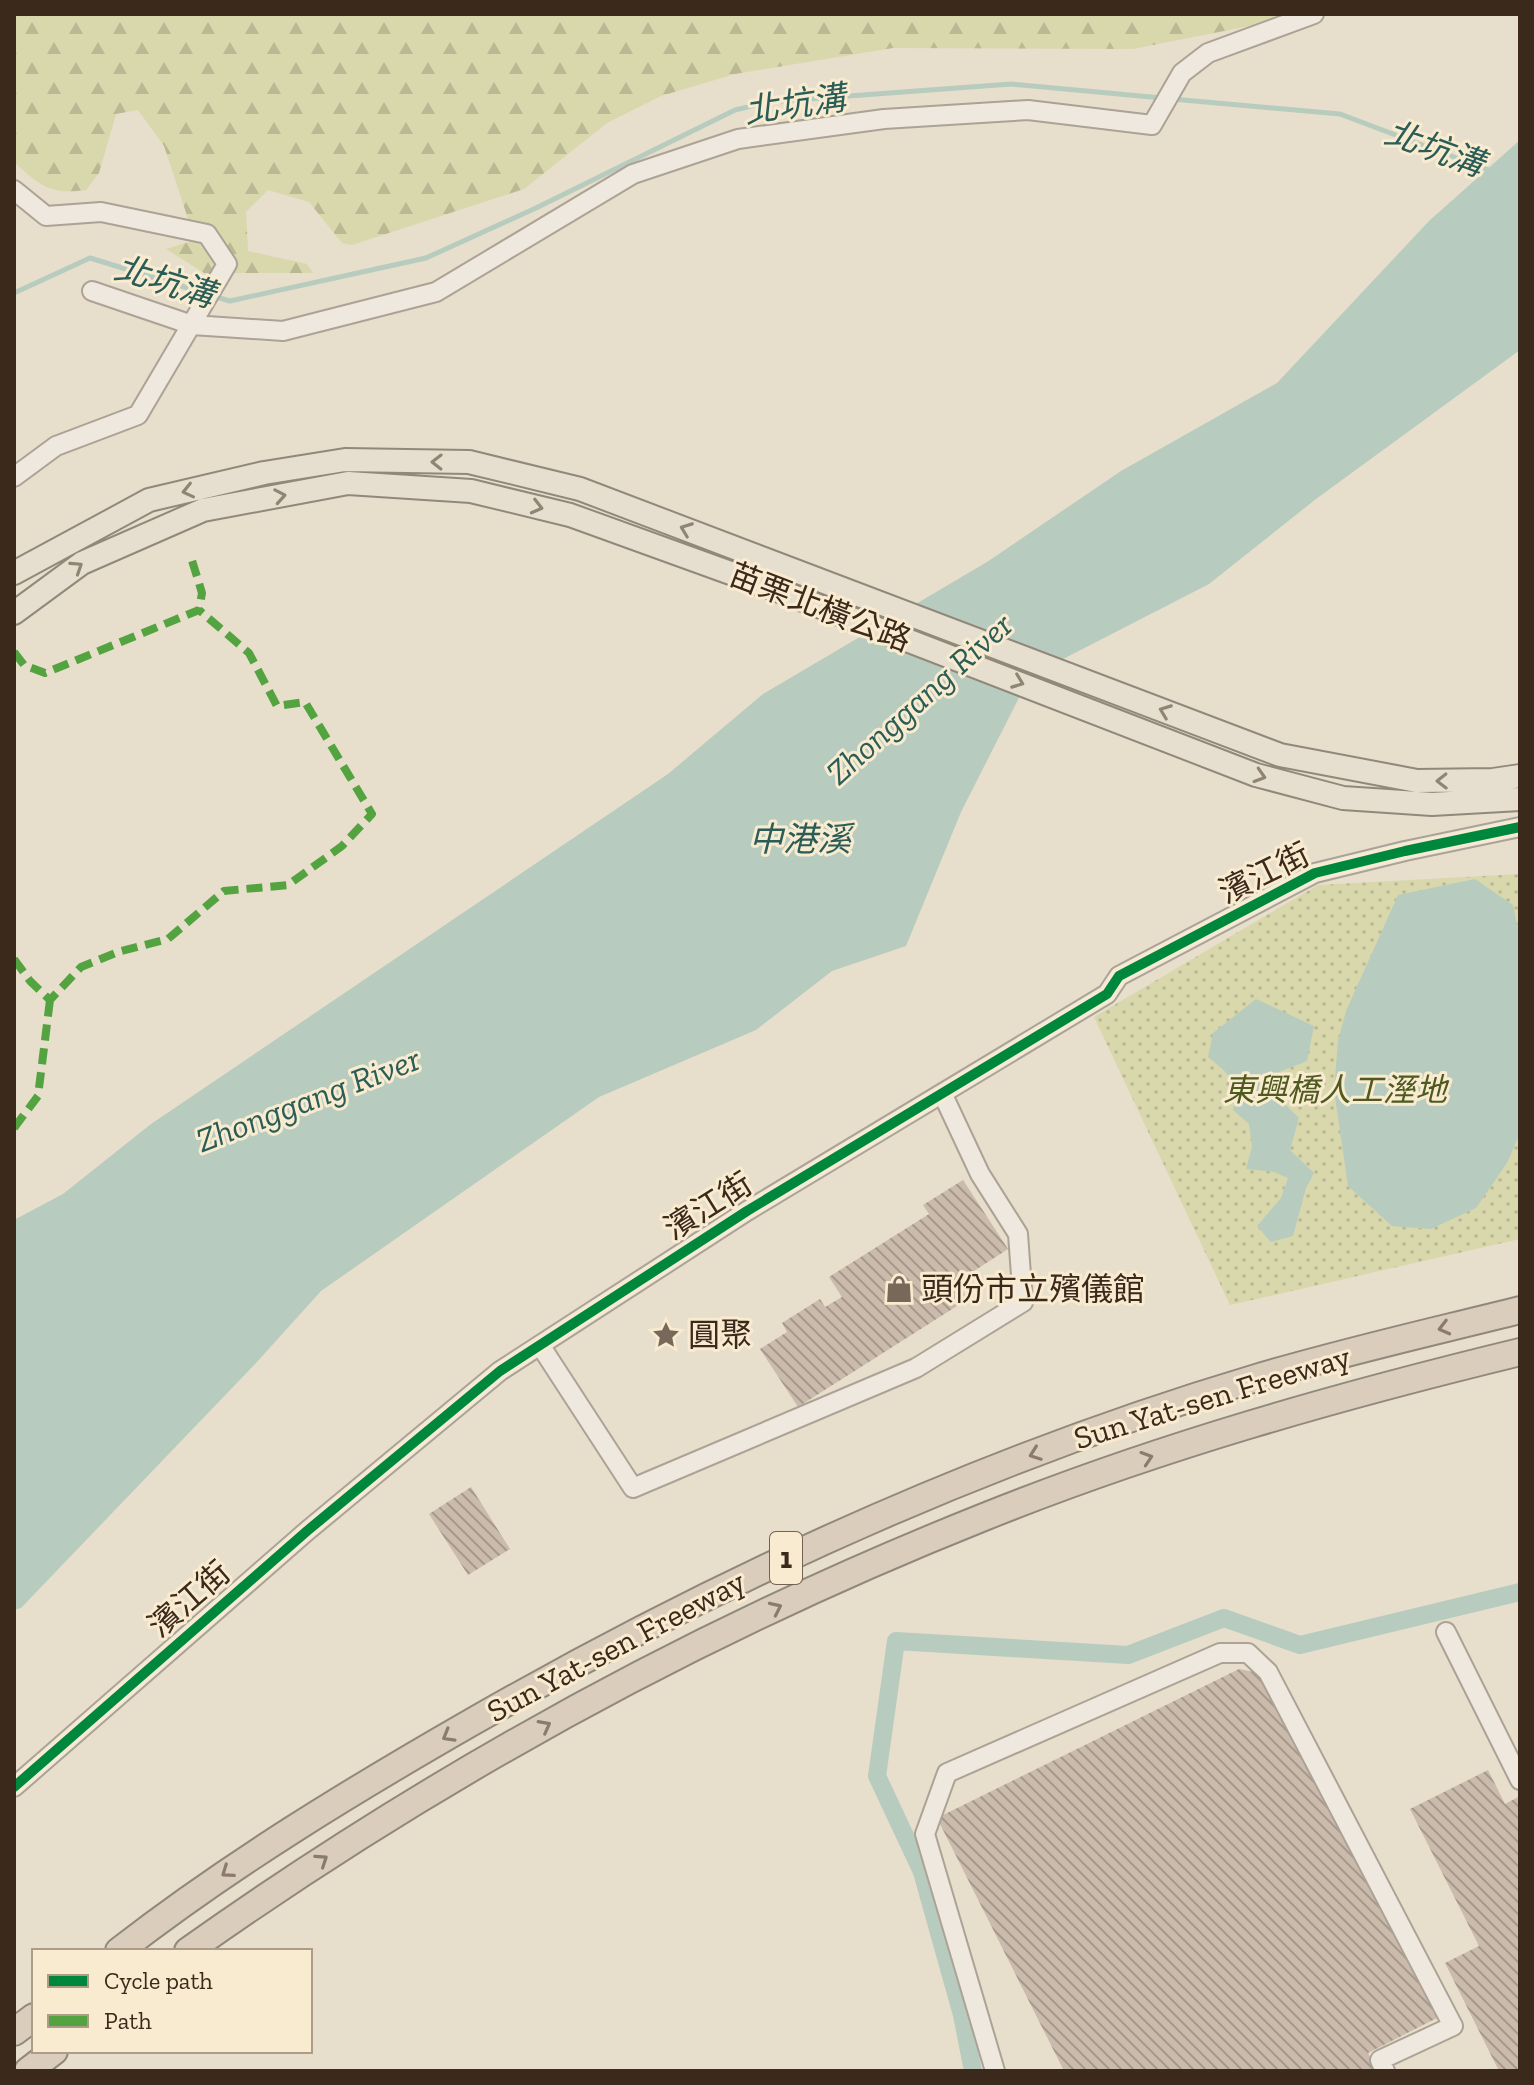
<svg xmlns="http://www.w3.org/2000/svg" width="1534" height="2085" viewBox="0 0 1534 2085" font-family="'Zilla Slab','Noto Sans TC',serif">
  <defs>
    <pattern id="grass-dots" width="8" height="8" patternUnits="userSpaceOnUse" patternTransform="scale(2)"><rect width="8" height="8" fill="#d9d7ac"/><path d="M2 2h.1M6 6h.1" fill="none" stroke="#bbb993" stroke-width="1.8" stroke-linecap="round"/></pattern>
    <pattern id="forest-firs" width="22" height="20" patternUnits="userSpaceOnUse" patternTransform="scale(2)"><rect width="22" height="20" fill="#d9d7ac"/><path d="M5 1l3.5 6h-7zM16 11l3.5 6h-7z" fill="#bbb993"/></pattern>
    <pattern id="building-back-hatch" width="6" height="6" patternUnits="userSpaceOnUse" patternTransform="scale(2)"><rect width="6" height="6" fill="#cbbbac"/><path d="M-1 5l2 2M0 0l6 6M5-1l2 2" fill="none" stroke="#a6988b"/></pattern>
  </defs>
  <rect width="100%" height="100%" fill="#e7decb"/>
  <!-- grass -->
  <path fill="url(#grass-dots)" d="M 1520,874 L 1520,1239 L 1230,1305 L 1094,1017 L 1318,885 Z"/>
  <!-- forest -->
  <path fill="url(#forest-firs)" d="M 14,14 L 1291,14 L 1280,20 L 1133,49 L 893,48 L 735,74 L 661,96 L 607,123 L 524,189 L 352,245 L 342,243 L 309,202 L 268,190 L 246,212 L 248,251 L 307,264 L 313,273 L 204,273 L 166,249 L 195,240 L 164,146 L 138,110 L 116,114 L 99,173 L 86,190 C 49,195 41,186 14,162 Z"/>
  <!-- water -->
  <path fill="#b7ccbe" d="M 1520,140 L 1520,350 L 1316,499 L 1209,584 L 1030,676 L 961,812 L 906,946 L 832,971 L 756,1030 L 599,1097 L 321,1291 L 256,1363 L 21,1608 L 14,1610 L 14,1220 L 63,1194 L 151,1124 L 668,774 L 763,694 L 987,562 L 1121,471 L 1277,383 L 1429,221 Z
    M 1475,879 L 1513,905 L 1520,939 L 1520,1133 L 1507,1163 L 1476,1208 L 1431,1229 L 1392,1226 L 1348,1186 L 1334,1090 L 1338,1041 L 1346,1011 L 1398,895 Z
    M 1256,999 L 1314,1026 L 1307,1061 L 1274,1074 L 1272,1091 L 1299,1118 L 1290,1150 L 1314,1173 L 1306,1188 L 1293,1236 L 1271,1242 L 1257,1226 L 1281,1198 L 1288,1178 L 1274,1172 L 1246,1169 L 1252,1147 L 1249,1124 L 1233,1110 C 1238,1080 1230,1075 1208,1057 L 1213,1033 Z"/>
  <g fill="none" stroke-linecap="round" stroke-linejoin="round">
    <!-- stream -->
    <path stroke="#b7ccbe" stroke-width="5" d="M 1172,99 L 1340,114 L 1491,171
      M 14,293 L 90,258 L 204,293
      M 213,296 L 230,301 L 426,258 L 536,208 L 735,110 L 768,102 L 1011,84 L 1162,98"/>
    <!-- canal -->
    <path stroke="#b7ccbe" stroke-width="18" d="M 973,2071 L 962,2015 L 922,1872 L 877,1776 L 896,1641 L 1128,1655 L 1224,1618 L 1300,1645 L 1520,1592"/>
  </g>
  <!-- building -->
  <path fill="url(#building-back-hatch)" d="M 963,1180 L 1008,1249 L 957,1282 L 968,1299 L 798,1407 L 760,1349 L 787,1332 L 782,1323 L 820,1299 L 825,1307 L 842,1297 L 829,1277 L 929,1214 L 923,1205 Z
    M 471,1487 L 510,1549 L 468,1575 L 429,1514 Z
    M 1239,1669 L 1264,1674 L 1439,2017 L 1368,2053 L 1377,2071 L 1064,2071 L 937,1818 Z
    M 1488,1770 L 1505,1804 L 1520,1796 L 1520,2071 L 1499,2071 L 1445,1963 L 1479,1946 L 1410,1809 Z"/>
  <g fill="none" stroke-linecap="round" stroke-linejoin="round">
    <!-- minor casing -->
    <g stroke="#aca295" stroke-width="22">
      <path id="minor" d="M 14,190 L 46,216 L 101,212 L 207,234 L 227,264 L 138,415 L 56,446 L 14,477
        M 92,291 L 192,325 L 283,331 L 436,292 L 633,174 L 738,139 L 884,119 L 1028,110 L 1152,125 L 1182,73 L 1208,53 L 1314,14
        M 540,1345 L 633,1488 L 916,1368 L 1023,1302 L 1018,1234 L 980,1174 L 943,1095
        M 1446,1632 L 1520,1780
        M 14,1787 L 307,1531 L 500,1371 L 747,1211 L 1107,994 L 1119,976 L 1315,873 L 1405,851 L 1520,827
        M 995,2071 L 925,1834 L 947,1773 L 1220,1653 L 1248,1653 L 1268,1672 L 1453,2026 L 1380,2060 L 1385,2071"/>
    </g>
    <!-- major casing -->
    <g stroke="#91887c" stroke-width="26">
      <path id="major" d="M 14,573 L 149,500 L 264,473 L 345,460 L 469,462 L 580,489 L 1280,755 L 1417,781 L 1493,780 L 1520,776
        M 14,613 L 82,563 L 203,510 L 348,483 L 471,491 L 570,515 L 772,588 L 1256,775 L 1343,798 L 1432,804 L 1520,799"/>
    </g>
    <!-- highway casing -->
    <g stroke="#91887c" stroke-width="30">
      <path id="highway" d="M 119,1951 C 230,1865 350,1792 472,1722 C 720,1580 981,1460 1256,1378 C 1343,1352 1432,1332 1520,1310
        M 188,1951 C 435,1776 703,1629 984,1517 C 1158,1447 1339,1396 1520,1352
        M 14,2032 L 34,2017
        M 28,2071 L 54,2051"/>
    </g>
    <!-- minor -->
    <use href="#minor" stroke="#eee8de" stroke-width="18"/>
    <!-- major -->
    <use href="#major" stroke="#e6dece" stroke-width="22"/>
    <!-- highway -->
    <use href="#highway" stroke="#dacdbc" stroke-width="26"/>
    <!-- quiet -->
    <path stroke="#54a341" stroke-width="8" stroke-dasharray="16 8" stroke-linecap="butt" d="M 14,652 L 24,665 L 45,673 L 199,610 L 202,593 L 190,554
      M 14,959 L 30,981 L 50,1000 L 81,967 L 118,952 L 168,939 L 224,891 L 288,885 L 342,846 L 372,814 L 305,702 L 277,706 L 249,653 L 199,610
      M 14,1128 L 38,1096 L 50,1000"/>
    <!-- cycleway casing -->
    <g stroke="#f9ebd0" stroke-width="15">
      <path id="cycleway" d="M 14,1787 L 307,1531 L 500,1371 L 747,1211 L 1107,994 L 1119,976 L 1315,873 L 1405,851 L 1520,827"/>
    </g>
    <!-- cycleway -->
    <use href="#cycleway" stroke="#00873e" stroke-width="10"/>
  </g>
  <!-- one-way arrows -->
  <defs><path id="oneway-chevron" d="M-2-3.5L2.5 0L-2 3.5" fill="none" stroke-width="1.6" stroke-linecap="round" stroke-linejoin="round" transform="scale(2)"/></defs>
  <g stroke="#908475">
    <use href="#oneway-chevron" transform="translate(437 462) rotate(-179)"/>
    <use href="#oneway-chevron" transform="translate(188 491) rotate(167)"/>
    <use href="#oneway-chevron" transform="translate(280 496) rotate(-10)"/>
    <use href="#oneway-chevron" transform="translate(537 507) rotate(14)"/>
    <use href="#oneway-chevron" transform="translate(686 529) rotate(-159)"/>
    <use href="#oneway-chevron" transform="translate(77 567) rotate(-33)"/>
    <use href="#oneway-chevron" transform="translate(1018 682) rotate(21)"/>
    <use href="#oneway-chevron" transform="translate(1165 711) rotate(-159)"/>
    <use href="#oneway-chevron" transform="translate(1260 776) rotate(17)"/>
    <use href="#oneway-chevron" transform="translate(1442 781) rotate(179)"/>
  </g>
  <g stroke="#8a7b6c">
    <use href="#oneway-chevron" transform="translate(1444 1328) rotate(166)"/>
    <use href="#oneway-chevron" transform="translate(1035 1454) rotate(160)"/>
    <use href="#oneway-chevron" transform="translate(1147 1458) rotate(-18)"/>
    <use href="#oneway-chevron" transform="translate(776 1608) rotate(-25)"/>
    <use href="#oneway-chevron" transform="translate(545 1726) rotate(-28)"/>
    <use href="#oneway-chevron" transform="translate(448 1736) rotate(150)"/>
    <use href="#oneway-chevron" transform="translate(322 1860) rotate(-34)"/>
    <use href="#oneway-chevron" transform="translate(227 1872) rotate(145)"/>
  </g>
  <!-- icons -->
  <defs>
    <g id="shop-bare" transform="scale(2.16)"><path d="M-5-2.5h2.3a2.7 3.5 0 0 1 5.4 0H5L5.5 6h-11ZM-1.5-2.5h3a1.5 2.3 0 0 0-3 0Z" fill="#776859" stroke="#f9ebd0" stroke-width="2.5" paint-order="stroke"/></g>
    <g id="sight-bare" transform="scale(2.16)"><path d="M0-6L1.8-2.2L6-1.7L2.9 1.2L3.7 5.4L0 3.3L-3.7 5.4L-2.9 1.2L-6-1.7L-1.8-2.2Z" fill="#776859" stroke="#f9ebd0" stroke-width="2.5" paint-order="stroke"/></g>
  </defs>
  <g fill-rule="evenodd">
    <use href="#shop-bare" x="899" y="1289"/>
    <use href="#sight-bare" x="666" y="1335"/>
  </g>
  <g text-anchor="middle" stroke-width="6" stroke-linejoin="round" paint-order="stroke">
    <!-- shield labels -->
    <rect fill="#f9ebd0" stroke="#746352" stroke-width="2" x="770" y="1532" width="32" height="52" rx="6"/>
    <g font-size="30" font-weight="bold" fill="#3b291c">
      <text x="786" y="1568">1</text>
    </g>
    <!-- street labels -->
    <g font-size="32" fill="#3b291c" stroke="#f9ebd0">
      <text transform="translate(820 607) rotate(21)" y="11">苗栗北橫公路</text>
      <text transform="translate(1264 873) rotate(-26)" y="11">濱江街</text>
      <text transform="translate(708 1206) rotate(-32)" y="11">濱江街</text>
      <text transform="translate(1212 1397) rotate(-17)" y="11">Sun Yat-sen Freeway</text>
      <text transform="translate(189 1599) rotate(-41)" y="11">濱江街</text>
      <text transform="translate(616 1646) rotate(-28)" y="11">Sun Yat-sen Freeway</text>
    </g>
    <!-- park labels -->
    <g font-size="32" font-style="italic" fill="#4f5a20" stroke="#f9ebd0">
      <text x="1335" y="1101">東興橋人工溼地</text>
    </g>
    <!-- poi labels -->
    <g font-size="32" fill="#3b291c" stroke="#f9ebd0" text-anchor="start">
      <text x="921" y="1300">頭份市立殯儀館</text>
      <text x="688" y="1346">圓聚</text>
    </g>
    <!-- water labels -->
    <g font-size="34" font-style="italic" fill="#2a5d57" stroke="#f9ebd0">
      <text transform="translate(795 104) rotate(-8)" y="12">北坑溝</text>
      <text transform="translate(1435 148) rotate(20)" y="12">北坑溝</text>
      <text transform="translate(165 281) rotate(17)" y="12">北坑溝</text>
      <text transform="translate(919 698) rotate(-42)" y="12">Zhonggang River</text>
      <text x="800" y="851">中港溪</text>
      <text transform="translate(308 1099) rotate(-21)" y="12">Zhonggang River</text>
    </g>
  </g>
  <!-- border -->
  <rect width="1534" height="2085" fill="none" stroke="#3b291c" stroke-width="32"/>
  <!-- legend -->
  <rect x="32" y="1949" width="280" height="104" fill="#f9ebd0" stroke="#ad9d88" stroke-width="2"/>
  <rect x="48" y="1975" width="40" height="12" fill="#00873e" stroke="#ad9d88" stroke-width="2"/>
  <text x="104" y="1989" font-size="24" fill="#3b291c">Cycle path</text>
  <rect x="48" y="2015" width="40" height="12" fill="#54a341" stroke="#ad9d88" stroke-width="2"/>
  <text x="104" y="2029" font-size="24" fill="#3b291c">Path</text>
</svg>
